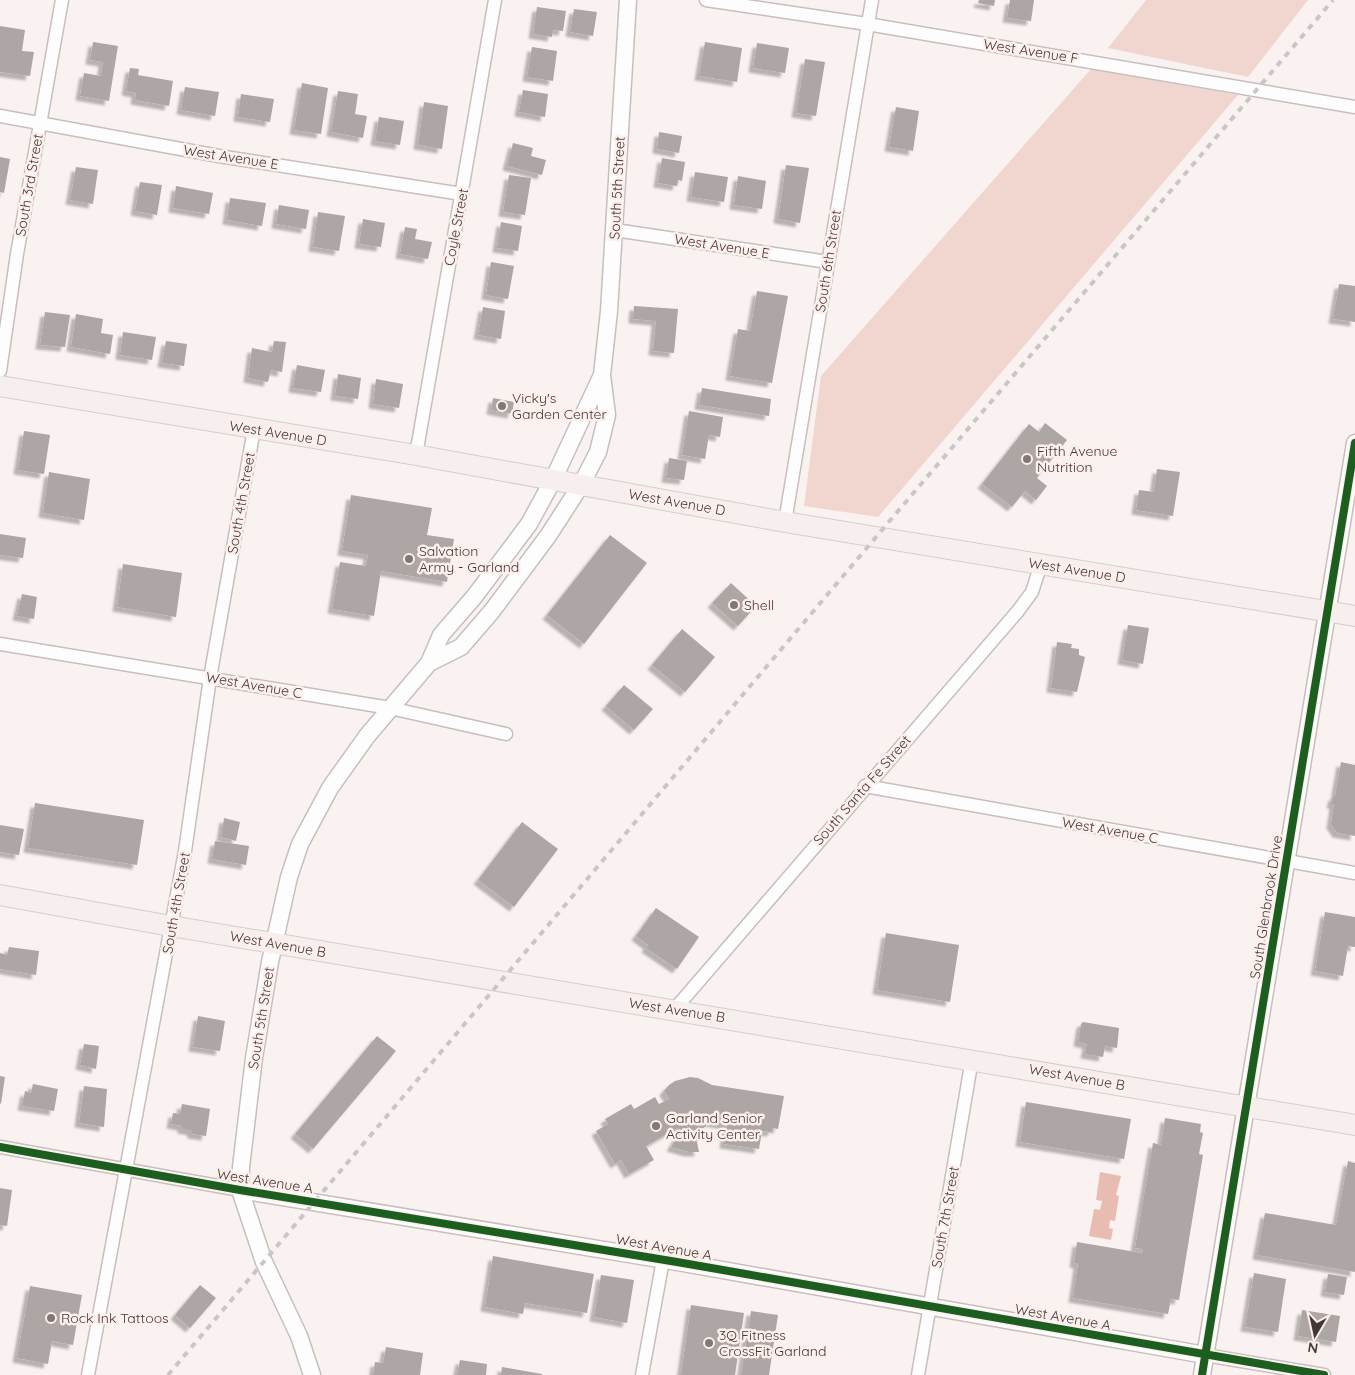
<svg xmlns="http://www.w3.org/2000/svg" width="1355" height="1375" viewBox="0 0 1355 1375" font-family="Quicksand,sans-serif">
  <defs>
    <filter id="shadow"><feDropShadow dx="-4.5" dy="4.5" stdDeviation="1" flood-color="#0004"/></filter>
  </defs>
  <rect width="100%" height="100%" fill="#f9f2f0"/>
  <!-- green -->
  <path fill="#f1d6d0" d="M 1146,0 L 1308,0 L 1248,77 L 1108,48 Z
    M 1091,69 L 1238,95 L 878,517 L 804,506 L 821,376 Z"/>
  <!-- water -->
  <path fill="#e9bcb2" d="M 1100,1172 L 1121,1176 L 1116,1195 L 1119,1196 L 1115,1221 L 1110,1220 L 1109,1228 L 1113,1229 L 1111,1240 L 1089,1236 L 1094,1209 L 1100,1210 L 1102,1201 L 1096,1200 Z"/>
  <!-- building -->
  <path fill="#ada6a4" filter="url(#shadow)" d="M 979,0 L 995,0 L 994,6 L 978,3 Z
    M 1010,0 L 1034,0 L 1031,21 L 1007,18 Z
    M 537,7 L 566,11 L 563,31 L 553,30 L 552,37 L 533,34 Z
    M 574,9 L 597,12 L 593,36 L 570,32 Z
    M 0,26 L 25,30 L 22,51 L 34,52 L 30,76 L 0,72 Z
    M 93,42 L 118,46 L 109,101 L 80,96 L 84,73 L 101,76 L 103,62 L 90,60 Z
    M 705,42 L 742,48 L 737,82 L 699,76 Z
    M 757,43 L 789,48 L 785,73 L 753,68 Z
    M 532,47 L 557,51 L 553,81 L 527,77 Z
    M 805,59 L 825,62 L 816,116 L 796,113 Z
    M 130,68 L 139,69 L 138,75 L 173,81 L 169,106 L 135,100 L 136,93 L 126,91 Z
    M 302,83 L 328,88 L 321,134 L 294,130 Z
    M 185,87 L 219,92 L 215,116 L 181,110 Z
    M 523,90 L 548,94 L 545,117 L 519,112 Z
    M 338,91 L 358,94 L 355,114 L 367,116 L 363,138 L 331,132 Z
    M 241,94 L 274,99 L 270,122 L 238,117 Z
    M 424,102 L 448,106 L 442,149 L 418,145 Z
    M 896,107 L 919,111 L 913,151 L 889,147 Z
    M 379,117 L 404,121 L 400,145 L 375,141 Z
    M 659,132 L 682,136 L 679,153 L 657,149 Z
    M 513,143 L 533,148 L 531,156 L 546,160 L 542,175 L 507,166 Z
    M 0,157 L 10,159 L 4,193 L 0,192 Z
    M 662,158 L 685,162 L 682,181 L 678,180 L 677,186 L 658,183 Z
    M 786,165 L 809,168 L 800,223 L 778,219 Z
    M 76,167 L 98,170 L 93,204 L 70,200 Z
    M 695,172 L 728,177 L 724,202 L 691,197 Z
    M 509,175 L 531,178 L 525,215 L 503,212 Z
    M 738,176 L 766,181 L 762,209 L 734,205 Z
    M 140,182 L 162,185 L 157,215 L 135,211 Z
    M 176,186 L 213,193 L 209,214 L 173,208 Z
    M 230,198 L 266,203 L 262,226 L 227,220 Z
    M 279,205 L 309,210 L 306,229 L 276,224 Z
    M 318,212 L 345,216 L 339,251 L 313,247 Z
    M 363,219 L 385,223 L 381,247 L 359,244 Z
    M 501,222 L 522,226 L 518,251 L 497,248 Z
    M 405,227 L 417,229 L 415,239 L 432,242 L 428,259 L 400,254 Z
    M 491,262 L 514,266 L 508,299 L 486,295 Z
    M 1339,284 L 1355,286 L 1355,322 L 1333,319 Z
    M 757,291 L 788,296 L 772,383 L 730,376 L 738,329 L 750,331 Z
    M 634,306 L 678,309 L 674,353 L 653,351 L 656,321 L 633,319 Z
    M 483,307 L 505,311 L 501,339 L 478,335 Z
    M 45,312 L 70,315 L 65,347 L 40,345 Z
    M 76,314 L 103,319 L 101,333 L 113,335 L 110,354 L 71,347 Z
    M 123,332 L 156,337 L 152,360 L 120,355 Z
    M 166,341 L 187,344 L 184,366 L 162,363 Z
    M 274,341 L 286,342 L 282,372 L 271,370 L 268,382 L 248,378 L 252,348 L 272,352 Z
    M 297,365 L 325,370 L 321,392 L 293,388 Z
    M 338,374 L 361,378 L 358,399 L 335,396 Z
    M 376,379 L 403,384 L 399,408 L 373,404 Z
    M 702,388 L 771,399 L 769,416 L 699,405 Z
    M 493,398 L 514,402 L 512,414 L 491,410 Z
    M 689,411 L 723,417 L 720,437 L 709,435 L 705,459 L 682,455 Z
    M 1045,423 L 1067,440 L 1037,478 L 1047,486 L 1036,500 L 1025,491 L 1012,507 L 982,484 L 1029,424 L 1039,432 Z
    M 24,431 L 50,435 L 44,474 L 18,470 Z
    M 669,458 L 687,461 L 684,480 L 666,478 Z
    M 1157,469 L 1180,472 L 1173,516 L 1136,510 L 1139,490 L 1154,492 Z
    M 49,472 L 90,479 L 84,520 L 43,513 Z
    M 351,495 L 432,508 L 427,535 L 454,539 L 447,582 L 381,571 L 374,616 L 332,609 L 340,562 L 366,566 L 368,555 L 342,551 Z
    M 0,534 L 26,538 L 23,558 L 0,555 Z
    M 610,535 L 647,563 L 584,644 L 547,615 Z
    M 123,564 L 182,573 L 176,617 L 117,607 Z
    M 731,583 L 756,606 L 738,626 L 712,603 Z
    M 22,594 L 37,597 L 34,619 L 17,616 Z
    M 1128,625 L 1149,628 L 1143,664 L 1122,660 Z
    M 682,629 L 715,657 L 685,692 L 652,665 Z
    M 1057,642 L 1072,644 L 1071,648 L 1079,649 L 1079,655 L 1085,657 L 1077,692 L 1051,688 Z
    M 624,685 L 653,709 L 634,730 L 606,706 Z
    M 1341,762 L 1355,765 L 1355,836 L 1337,833 L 1331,824 L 1334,804 L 1331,804 L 1333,796 L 1335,796 Z
    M 35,803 L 144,820 L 137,865 L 28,848 Z
    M 224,818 L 240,822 L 236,841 L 221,837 Z
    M 522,822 L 558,849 L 514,907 L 478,880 Z
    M 0,825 L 24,829 L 19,855 L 0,852 Z
    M 215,841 L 249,846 L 246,865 L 212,859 Z
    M 656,908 L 699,937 L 677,969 L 646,948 L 648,945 L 636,936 Z
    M 1325,912 L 1355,917 L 1355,947 L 1348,946 L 1343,976 L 1315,971 Z
    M 886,933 L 959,945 L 950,1002 L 877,990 Z
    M 9,947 L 39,951 L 36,975 L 0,969 L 0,953 L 7,955 Z
    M 198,1016 L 225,1021 L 220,1051 L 193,1047 Z
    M 1083,1022 L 1119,1028 L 1117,1048 L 1105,1046 L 1103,1057 L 1085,1054 L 1087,1044 L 1078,1042 L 1081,1024 Z
    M 377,1036 L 396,1051 L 313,1149 L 295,1134 Z
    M 84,1044 L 99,1046 L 96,1069 L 80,1065 Z
    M 0,1076 L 5,1077 L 1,1104 L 0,1103 Z
    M 690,1077 L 698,1078 L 712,1085 L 784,1096 L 778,1129 L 773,1128 L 772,1132 L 762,1131 L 759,1149 L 724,1144 L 727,1125 L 709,1122 L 702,1130 L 695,1133 L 699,1152 L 689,1152 L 671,1147 L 681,1130 L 677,1128 L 646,1146 L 654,1160 L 629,1174 L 621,1160 L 615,1164 L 596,1131 L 608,1124 L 605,1119 L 631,1104 L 634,1109 L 655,1097 L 659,1104 L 669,1099 L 664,1091 L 669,1085 L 675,1081 Z
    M 33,1084 L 58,1089 L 54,1111 L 22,1106 L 25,1091 L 31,1093 Z
    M 84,1086 L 107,1089 L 104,1127 L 79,1123 Z
    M 1026,1102 L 1131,1119 L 1124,1159 L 1020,1142 Z
    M 182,1104 L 210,1109 L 206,1136 L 192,1134 L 192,1131 L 182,1129 L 182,1126 L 171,1124 L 173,1113 L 180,1114 Z
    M 1165,1118 L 1201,1124 L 1200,1132 L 1203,1133 L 1199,1154 L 1203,1155 L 1179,1300 L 1171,1299 L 1168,1314 L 1073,1298 L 1078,1264 L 1074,1263 L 1077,1242 L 1142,1253 L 1143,1249 L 1135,1248 L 1153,1143 L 1161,1145 Z
    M 1348,1161 L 1355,1163 L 1355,1272 L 1257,1255 L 1265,1213 L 1336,1225 Z
    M 0,1188 L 12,1190 L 7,1226 L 0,1225 Z
    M 493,1256 L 594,1274 L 587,1313 L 525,1303 L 523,1314 L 485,1307 Z
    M 1254,1273 L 1286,1279 L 1278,1332 L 1245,1327 Z
    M 1328,1274 L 1347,1277 L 1344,1295 L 1325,1292 Z
    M 601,1275 L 634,1280 L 627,1323 L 594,1317 Z
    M 200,1285 L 216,1298 L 190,1328 L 175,1315 Z
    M 30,1286 L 82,1295 L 73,1345 L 52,1341 L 48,1364 L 17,1358 Z
    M 691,1305 L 744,1313 L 735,1375 L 681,1375 Z
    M 1302,1310 L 1340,1316 L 1336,1342 L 1298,1336 Z
    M 751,1311 L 778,1315 L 769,1375 L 741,1375 Z
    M 386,1347 L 423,1353 L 420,1375 L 373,1375 L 375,1362 L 383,1363 Z
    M 460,1360 L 487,1364 L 486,1375 L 457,1375 Z
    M 502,1367 L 542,1374 L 542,1375 L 501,1375 Z"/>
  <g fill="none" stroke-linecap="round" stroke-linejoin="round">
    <!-- minor casing -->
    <g stroke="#c6bfbd" stroke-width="15">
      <path id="minor" d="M 706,0 L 867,24 L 1355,107
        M 0,116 L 219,156 L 462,194
        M 615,230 L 828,262
        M 0,371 L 17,254 L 62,0
        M 416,455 L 495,0
        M 785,522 L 872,0
        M 0,644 L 390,708 L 506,734
        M 865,786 L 1355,873
        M 674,1010 L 1018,611 L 1032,592 L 1041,564
        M 0,1147 L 240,1190
        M 1205,1355 L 1324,1375
        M 88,1375 L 185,851 L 210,678 L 254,429
        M 642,1375 L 663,1260
        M 918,1375 L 972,1059"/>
    </g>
    <!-- tertiary casing -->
    <g stroke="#c6bfbd" stroke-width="19">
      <path id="tertiary" d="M 429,663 L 461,647 L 492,611 L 548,536 L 581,485 L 598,452 L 607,415 L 602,375 L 609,311 L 628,0
        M 240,1190 L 677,1262 L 1205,1355
        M 312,1375 L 299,1336 L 264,1262 L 240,1190 L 241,1167 L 254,1058 L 270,962 L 289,877 L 300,844 L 330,788 L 367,736 L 429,663 L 441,635 L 474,597 L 529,524 L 553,480 L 602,375
        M 1202,1375 L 1355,443"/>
    </g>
    <!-- primary casing -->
    <g stroke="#d3cfcd" stroke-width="22">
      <path id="primary" d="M 0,386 L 416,455 L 785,522 L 1355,616
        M 0,895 L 171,926 L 1355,1125"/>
    </g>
    <!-- minor -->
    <use href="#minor" stroke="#fefdfd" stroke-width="12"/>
    <!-- tertiary -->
    <use href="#tertiary" stroke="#fefdfd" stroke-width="16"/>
    <!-- primary -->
    <use href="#primary" stroke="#f6efed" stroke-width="20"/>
    <!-- rail -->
    <path stroke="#c9c6c6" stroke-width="4" stroke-dasharray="6 6" stroke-linecap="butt" d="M 168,1375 L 893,517 L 1333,0"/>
    <!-- cycleway casing -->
    <g stroke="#fdefec" stroke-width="11">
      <path id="cycleway" d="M 0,1147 L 240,1190 L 677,1262 L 1324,1375
        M 1202,1375 L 1355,443"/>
    </g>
    <!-- cycleway -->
    <use href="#cycleway" stroke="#1b5e20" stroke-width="8"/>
  </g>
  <!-- markers -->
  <g fill="#817977" stroke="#fdefec" stroke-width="2">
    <circle cx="502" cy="406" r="5"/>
    <circle cx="1027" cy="459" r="5"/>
    <circle cx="409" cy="559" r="5"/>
    <circle cx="734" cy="605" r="5"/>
    <circle cx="656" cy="1126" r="5"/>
    <circle cx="51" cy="1318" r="5"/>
    <circle cx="709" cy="1343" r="5"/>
  </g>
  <g text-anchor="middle" stroke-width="5" stroke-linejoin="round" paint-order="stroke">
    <!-- street labels -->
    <g font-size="14" fill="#413836" stroke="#fdefec">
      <text transform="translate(1031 51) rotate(9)" y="5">West Avenue F</text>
      <text transform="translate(231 157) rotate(9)" y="5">West Avenue E</text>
      <text transform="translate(29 185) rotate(-80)" y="5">South 3rd Street</text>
      <text transform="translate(617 188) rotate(-87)" y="5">South 5th Street</text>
      <text transform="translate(456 227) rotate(-79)" y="5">Coyle Street</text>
      <text transform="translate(722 246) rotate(9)" y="5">West Avenue E</text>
      <text transform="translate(828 261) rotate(-81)" y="5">South 6th Street</text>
      <text transform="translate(278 433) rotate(9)" y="5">West Avenue D</text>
      <text transform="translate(677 502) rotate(10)" y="5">West Avenue D</text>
      <text transform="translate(241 503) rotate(-80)" y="5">South 4th Street</text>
      <text transform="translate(1077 570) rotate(9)" y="5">West Avenue D</text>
      <text transform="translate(254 685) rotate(10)" y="5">West Avenue C</text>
      <text transform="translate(862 790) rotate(-49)" y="5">South Santa Fe Street</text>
      <text transform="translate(1110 830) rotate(10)" y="5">West Avenue C</text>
      <text transform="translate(176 903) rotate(-80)" y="5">South 4th Street</text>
      <text transform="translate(1266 907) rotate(-81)" y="5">South Glenbrook Drive</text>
      <text transform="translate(278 944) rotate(10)" y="5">West Avenue B</text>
      <text transform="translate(677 1010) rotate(9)" y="5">West Avenue B</text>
      <text transform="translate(261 1018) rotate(-81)" y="5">South 5th Street</text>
      <text transform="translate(1077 1077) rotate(10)" y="5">West Avenue B</text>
      <text transform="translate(265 1181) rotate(9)" y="5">West Avenue A</text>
      <text transform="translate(945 1217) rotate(-80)" y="5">South 7th Street</text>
      <text transform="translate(664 1247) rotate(10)" y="5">West Avenue A</text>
      <text transform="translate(1063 1317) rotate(10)" y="5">West Avenue A</text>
    </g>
    <!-- poi labels -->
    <g font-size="14" fill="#413836" stroke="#fdefec" text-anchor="start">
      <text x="512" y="403">Vicky's<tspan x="512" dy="16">Garden Center</tspan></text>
      <text x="1037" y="456">Fifth Avenue<tspan x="1037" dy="16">Nutrition</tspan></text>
      <text x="419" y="556">Salvation<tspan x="419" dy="16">Army - Garland</tspan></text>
      <text x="744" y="610">Shell</text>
      <text x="666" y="1123">Garland Senior<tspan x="666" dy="16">Activity Center</tspan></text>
      <text x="61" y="1323">Rock Ink Tattoos</text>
      <text x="719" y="1340">3Q Fitness<tspan x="719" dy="16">CrossFit Garland</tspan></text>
    </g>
  </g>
  <!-- north arrow -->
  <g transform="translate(1315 1335) rotate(189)" stroke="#fdefec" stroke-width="4" paint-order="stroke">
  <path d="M0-4L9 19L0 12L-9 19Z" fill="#413836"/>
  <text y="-8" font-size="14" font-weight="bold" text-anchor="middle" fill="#413836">N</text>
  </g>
</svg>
